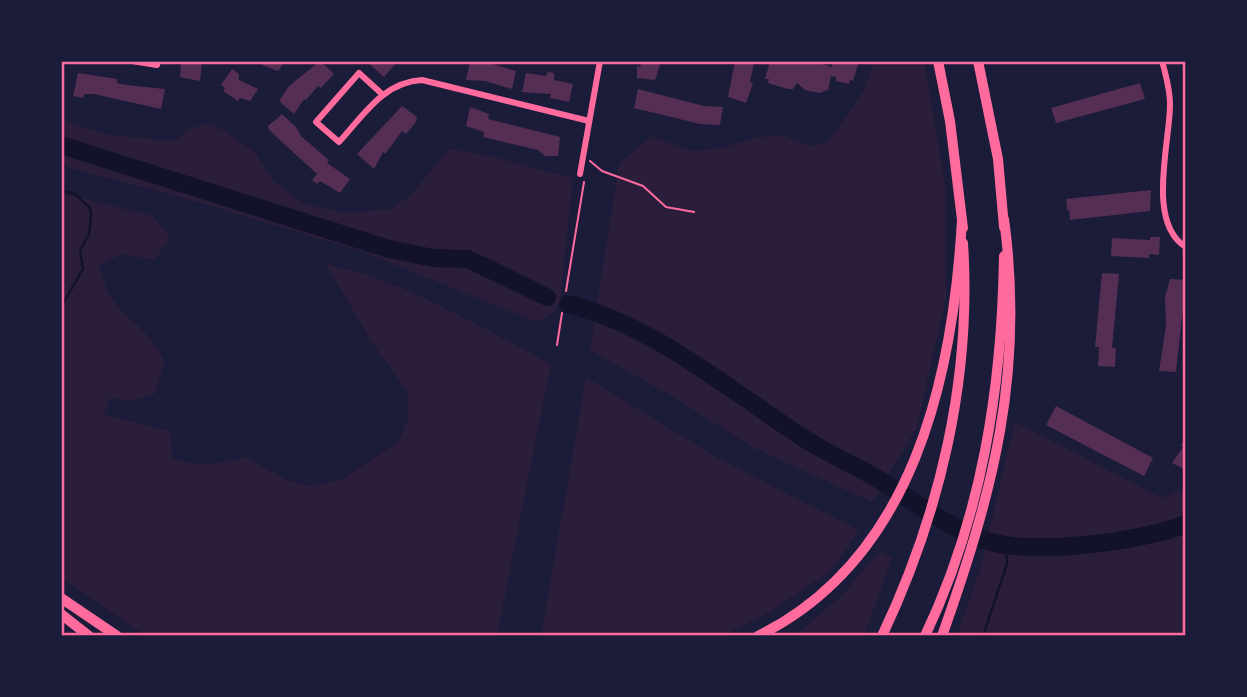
<svg xmlns="http://www.w3.org/2000/svg" width="1247" height="697" viewBox="0 0 1247 697" font-family="'Fira Sans',sans-serif">
  <rect width="100%" height="100%" fill="#1b1b3a"/>
  <!-- green -->
  <path fill="#2a1e3b" d="M 875,61 L 924,61 L 946,190 L 946,297 L 917,427 L 872,502 L 754,448 L 675,398 L 590,350 L 619,163 L 652,136 L 691,151 L 722,148 L 755,137 L 785,136 L 812,147 L 829,141 L 864,90 Z
    M 61,117 C 94,138 137,137 174,141 L 186,131 L 206,123 L 223,130 L 255,152 L 274,182 L 305,204 L 339,212 L 389,210 L 411,195 L 449,149 L 490,156 L 573,178 L 560,302 L 554,313 L 536,322 L 364,252 L 187,199 L 69,168 L 61,159 Z
    M 61,193 L 153,216 L 170,237 L 155,260 L 122,254 L 100,265 C 109,319 144,316 165,362 L 155,394 L 130,401 L 110,398 L 104,414 L 170,431 L 172,458 L 188,463 L 210,464 L 245,458 L 288,480 L 311,486 L 342,479 L 398,442 L 408,419 L 408,393 L 371,341 L 326,264 C 406,281 479,326 551,364 L 497,636 L 146,636 L 61,578 Z
    M 586,377 L 721,460 L 859,530 L 831,571 L 768,613 L 722,636 L 541,636 Z
    M 1015,422 L 1162,498 L 1186,488 L 1186,636 L 957,636 L 980,569 Z
    M 879,552 L 892,558 L 864,636 L 795,636 L 841,596 Z"/>
  <g fill="none" stroke-linecap="round" stroke-linejoin="round">
    <!-- stream -->
    <path stroke="#12122b" stroke-width="2.5" d="M 61,191 L 75,194 L 90,208 L 91,215 L 89,234 L 80,251 L 83,269 L 61,307
      M 983,636 L 1007,564 L 1006,543"/>
    <!-- river -->
    <path stroke="#12122b" stroke-width="18" d="M 61,145 L 389,249 L 433,258 L 468,259 L 547,297
      M 568,304 C 655,326 728,389 802,437 C 827,454 856,465 881,481 C 915,502 944,525 982,539 C 1028,557 1140,542 1186,524"/>
  </g>
  <!-- building -->
  <path fill="#542f53" d="M 181,61 L 202,61 L 200,81 L 180,77 Z
    M 264,61 L 285,61 L 278,71 L 262,65 Z
    M 320,61 L 334,74 L 321,88 L 318,86 L 306,100 L 304,99 L 294,114 L 279,101 L 289,86 Z
    M 366,61 L 394,61 L 396,63 L 384,77 Z
    M 483,61 L 516,71 L 512,89 L 485,81 L 466,80 L 470,62 Z
    M 642,61 L 661,62 L 655,80 L 637,78 L 637,66 L 640,67 Z
    M 735,61 L 754,63 L 750,82 L 753,83 L 746,103 L 728,97 Z
    M 770,61 L 811,61 L 832,67 L 833,61 L 859,62 L 853,81 L 850,80 L 849,84 L 836,81 L 836,77 L 831,76 L 828,90 L 819,93 L 805,90 L 797,83 L 793,89 L 788,89 L 768,83 L 769,79 L 765,79 Z
    M 232,69 L 239,74 L 239,80 L 258,89 L 250,101 L 240,98 L 238,101 L 223,91 L 225,88 L 221,85 Z
    M 548,72 L 554,73 L 554,80 L 573,84 L 569,102 L 550,98 L 551,94 L 522,92 L 526,73 L 546,76 Z
    M 78,73 L 117,79 L 117,83 L 126,85 L 165,89 L 161,109 L 94,94 L 84,94 L 83,98 L 73,96 Z
    M 1140,83 L 1145,99 L 1056,123 L 1051,108 Z
    M 638,89 L 704,106 L 723,107 L 720,125 L 700,124 L 634,108 Z
    M 402,106 L 417,117 L 416,122 L 406,134 L 402,131 L 385,154 L 383,152 L 374,169 L 357,154 Z
    M 470,107 L 489,114 L 488,119 L 560,137 L 558,156 L 545,156 L 538,150 L 483,137 L 484,132 L 466,126 Z
    M 282,114 L 296,127 L 301,136 L 329,160 L 327,163 L 350,179 L 340,193 L 320,181 L 317,184 L 312,180 L 317,174 L 269,130 L 268,126 Z
    M 1151,190 L 1150,211 L 1070,220 L 1069,210 L 1067,210 L 1066,199 Z
    M 1150,237 L 1160,237 L 1159,255 L 1149,254 L 1149,258 L 1111,256 L 1112,238 L 1150,240 Z
    M 1102,273 L 1119,274 L 1112,348 L 1116,348 L 1115,367 L 1098,366 L 1099,347 L 1095,347 Z
    M 1170,279 L 1186,280 L 1176,372 L 1159,371 L 1166,326 L 1165,297 Z
    M 1056,406 L 1153,458 L 1144,476 L 1046,425 Z
    M 1186,436 L 1186,470 L 1172,463 L 1183,447 L 1181,446 Z"/>
  <g fill="none" stroke-linecap="round" stroke-linejoin="round">
    <!-- path -->
    <path stroke="#ff6b9d" stroke-width="2" d="M 590,161 L 602,171 L 643,186 L 666,207 L 694,212
      M 566,291 L 584,182
      M 557,345 L 562,313"/>
    <!-- minor -->
    <path stroke="#ff6b9d" stroke-width="6" d="M 132,61 L 157,65 L 158,61
      M 1162,61 C 1166,75 1170,90 1170,105 C 1170,142 1146,223 1186,247
      M 382,94 L 359,73 L 316,122 L 339,142 C 363,116 383,82 422,80 L 589,121
      M 580,174 L 600,61"/>
    <!-- primary -->
    <path stroke="#ff6b9d" stroke-width="10" d="M 938,61 L 950,121 L 963,228
      M 978,61 L 998,159 L 1004,227
      M 882,636 C 940,514 972,378 963,243
      M 925,636 C 982,516 1002,387 1004,256"/>
    <!-- motorway -->
    <path stroke="#ff6b9d" stroke-width="10" d="M 61,598 L 117,636
      M 61,614 L 89,636
      M 758,636 C 914,559 953,377 962,220
      M 942,636 C 993,492 1025,373 1004,219"/>
  </g>
  <!-- border -->
  <rect width="1247" height="697" fill="none" stroke="#1b1b3a" stroke-width="126"/>
  <rect x="63" y="63" width="1121" height="571" fill="none" stroke="#ff6b9d" stroke-width="2.5"/>
</svg>
